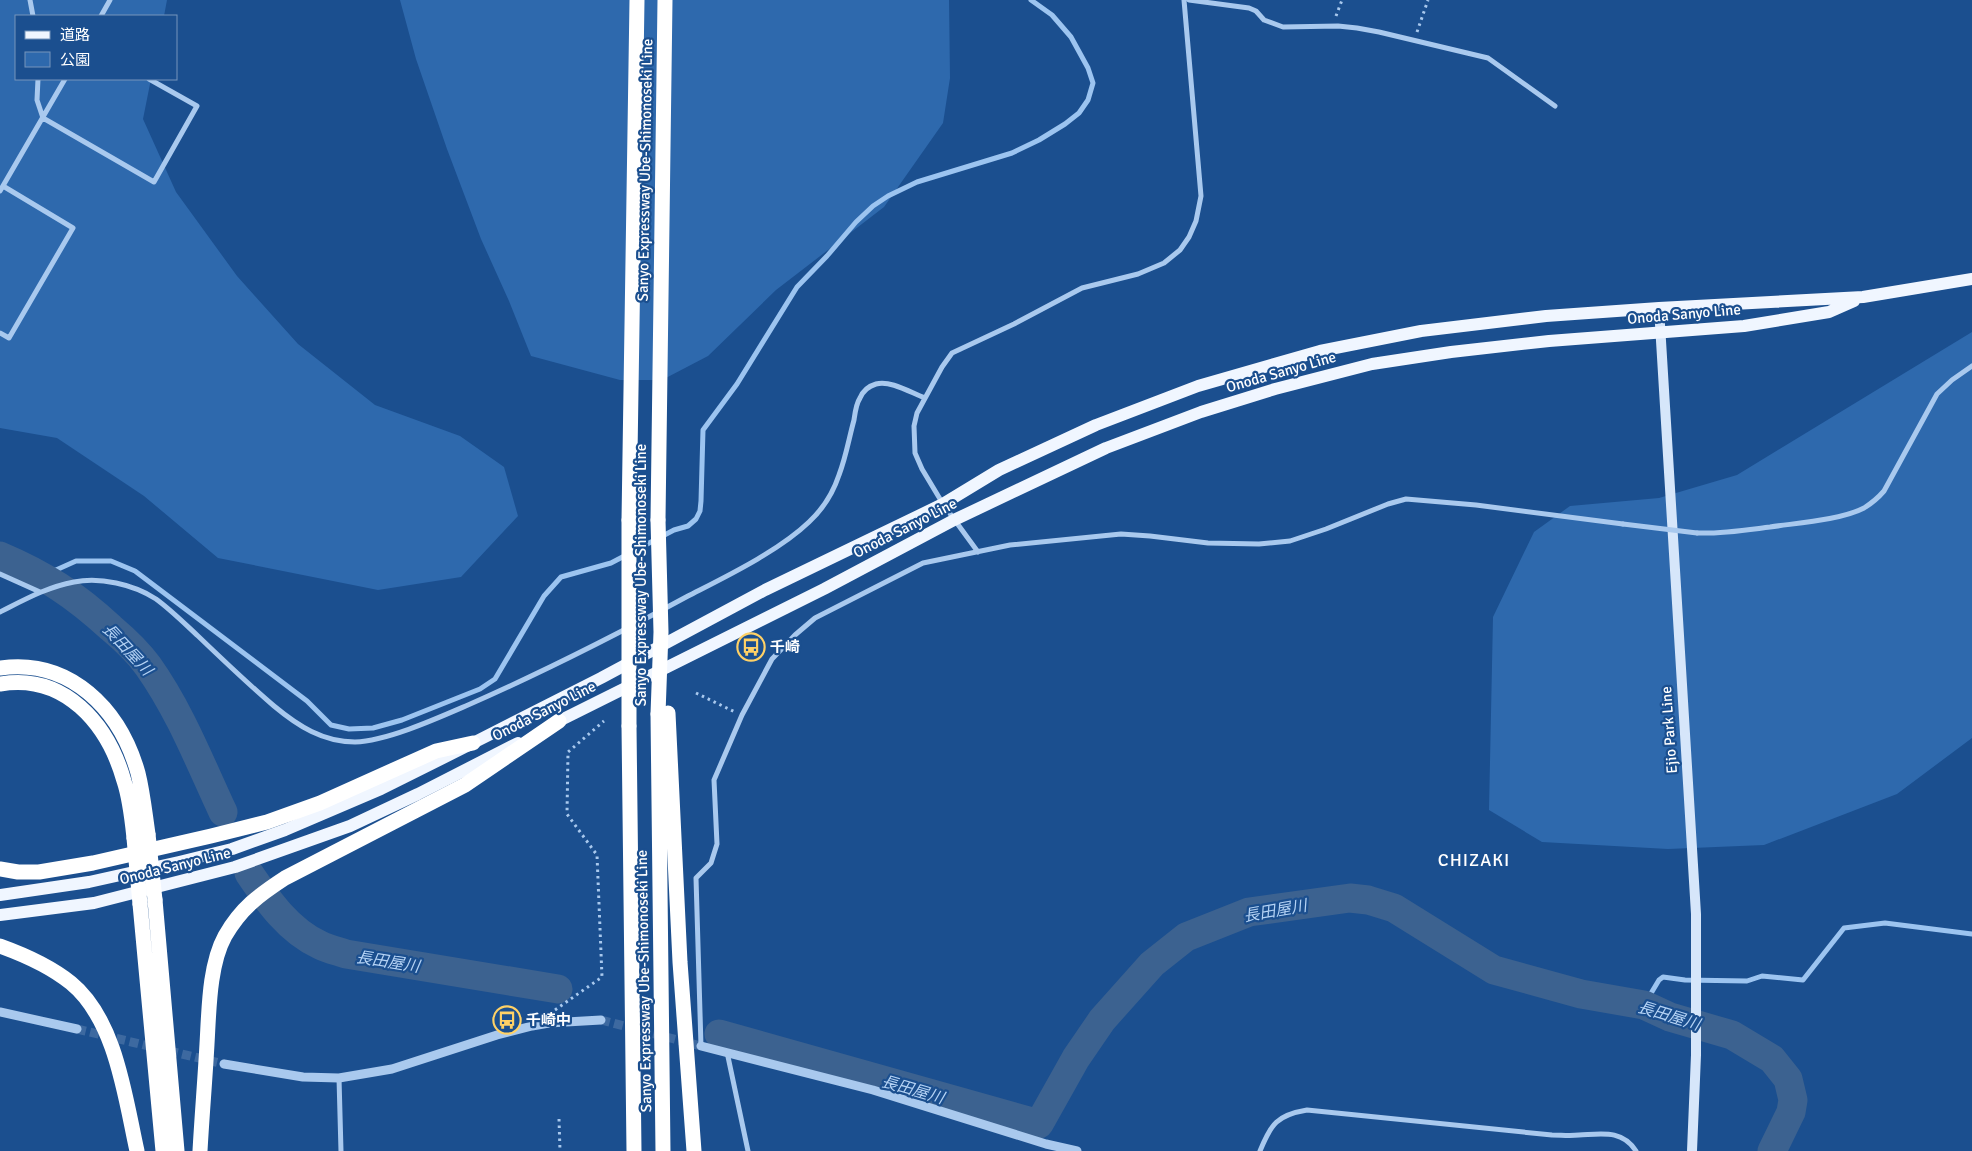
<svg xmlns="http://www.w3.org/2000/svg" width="1972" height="1151" viewBox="0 0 1972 1151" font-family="Signika,'Noto Sans JP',sans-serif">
  <rect width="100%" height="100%" fill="#1b4f8f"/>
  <!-- green -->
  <path fill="#2e69ad" d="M 0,0 L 167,0 L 164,16 L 16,16 L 16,79 L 151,79 L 143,119 L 176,192 L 237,276 L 298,344 L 375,405 L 460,436 L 504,467 L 518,516 L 461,577 L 378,590 L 218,558 L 144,496 L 57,438 L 0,428 Z
    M 400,0 L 949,0 L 950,78 L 943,123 L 884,207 L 776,290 L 708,356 L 662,380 L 620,380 L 531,356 L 509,301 L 481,239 L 447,149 L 416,59 Z
    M 1972,332 L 1972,738 L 1897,794 L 1764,845 L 1668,849 L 1542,842 L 1489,810 L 1493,617 L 1534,532 L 1570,506 L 1659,498 L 1737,475 Z"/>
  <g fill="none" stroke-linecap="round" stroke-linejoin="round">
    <!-- stream -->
    <path stroke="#9cc4f0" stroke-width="5" d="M 33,570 L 56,570 L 76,561 L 111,561 L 135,571 L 307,701 L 331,725 L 349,729 L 373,728 L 402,720 L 480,689 L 495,679 L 544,596 L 561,577 L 611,563 L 674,530 L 688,526 L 696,519 L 700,511 L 701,501 L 703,430 L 737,384 L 797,287 L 827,256 L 856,222 L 873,206 L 888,196 L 917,182 L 1012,153 L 1039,140 L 1065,124 L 1079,113 L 1088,100 L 1093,83 L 1088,68 L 1071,37 L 1052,15 L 1031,0
      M 1644,1005 L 1659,980 L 1663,977 L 1685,980 L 1747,981 L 1762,976 L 1803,980 L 1844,928 L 1885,923 L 1972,934"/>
    <!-- river -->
    <path stroke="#3c6290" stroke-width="29" d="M 0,556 C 45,575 75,595 111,628 C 124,639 138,652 148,666 C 180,711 200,763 223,812
      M 249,873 C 268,901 289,931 320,945 C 328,949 337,951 346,954 L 558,989
      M 719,1034 L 1039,1124 L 1076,1058 L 1102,1020 L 1152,964 L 1186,937 L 1249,912 L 1350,898 L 1368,900 L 1394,908 L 1494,970 L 1581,994 L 1644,1005 L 1670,1017 L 1732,1035 L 1772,1059 L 1788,1079 L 1793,1100 L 1791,1112 L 1772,1151"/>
    <!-- tertiary-tunnel -->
    <path stroke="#3d69a0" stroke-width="9" stroke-dasharray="9 4.5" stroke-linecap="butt" d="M 601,1020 L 701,1046
      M 77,1029 L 224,1064"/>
    <!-- path -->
    <path stroke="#a9c9ee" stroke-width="3" stroke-dasharray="2.5 4" stroke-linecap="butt" d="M 1336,16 L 1342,0
      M 1417,32 L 1428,0
      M 696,693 L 735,712
      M 555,1010 L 602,977 L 597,855 L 567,814 L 568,752 L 604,721
      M 559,1119 L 560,1151"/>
    <!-- minor -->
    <path stroke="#a9c9ee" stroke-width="5" d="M 30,0 L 33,16
      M 1189,0 L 1249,8 L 1256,11 L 1264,20 L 1283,27 L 1338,26 L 1357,28 L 1379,32 L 1488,58 L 1555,106
      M 101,16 L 110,0
      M 38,79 L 37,100 L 43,118 L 154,182 L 197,106 L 149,79
      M 0,191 L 65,79
      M 0,333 L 9,338 L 73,228 L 3,186
      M 1697,533 C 1721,534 1746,530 1770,527 C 1796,523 1841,520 1864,508 C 1872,503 1878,498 1884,491 L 1937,394 L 1952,380 L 1972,366
      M 978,552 L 943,504 L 922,469 L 915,453 L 914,426 L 917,413 L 942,367 L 952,353 L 1014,324 L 1082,288 L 1138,274 L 1164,263 L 1180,250 L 1189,237 L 1196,221 L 1201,196 L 1184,0
      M 0,574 L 40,592
      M 0,612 C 24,600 47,587 74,582 C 100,577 133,584 156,599 C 171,610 185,624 198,636 C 223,660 248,684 274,706 C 298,726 323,742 355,742 C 387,741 438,718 468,705 C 543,672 616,635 688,596 C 725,577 779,551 809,522 C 823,509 833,493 839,475 C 846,457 849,438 854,420 C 855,413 856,404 860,398 C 863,391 869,386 876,384 C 891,380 911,393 925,398
      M 701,1046 L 696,878 L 711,863 L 717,844 L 714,780 L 742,715 L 772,659 L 795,635 L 815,618 L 923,563 L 1010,545 L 1121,534 L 1150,536 L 1208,543 L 1259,544 L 1290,541 L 1326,529 L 1388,504 L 1406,499 L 1476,505 L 1623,524
      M 727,1052 L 748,1151
      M 339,1078 L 341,1151
      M 1260,1151 C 1271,1124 1277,1115 1307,1110 L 1552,1135 C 1561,1135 1570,1136 1579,1135 C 1601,1134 1622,1129 1636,1151"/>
    <!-- tertiary -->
    <path stroke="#a9c9ee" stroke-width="9" d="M 0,1012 L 77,1029
      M 701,1046 L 873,1090 L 1046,1144 L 1077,1151
      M 224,1064 L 303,1077 L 339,1078 L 392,1069 L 497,1035 L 532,1026 L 549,1023 L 601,1020"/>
    <!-- secondary -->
    <path stroke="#d6e6fa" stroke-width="10" d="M 1659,308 L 1696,914 L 1696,1055 L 1692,1151"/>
    <!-- primary -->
    <path stroke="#f0f6ff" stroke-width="12" d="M 551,725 L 824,589 L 954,520 L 1106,448 L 1201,412 L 1275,389 L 1372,364 L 1451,352 L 1549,341 L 1744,326 L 1829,312 L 1854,301
      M 0,895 L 89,882 L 179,862 L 232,849 L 285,830 L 381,789 L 473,743 L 601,678 L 765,590 L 943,504 L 999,470 L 1096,425 L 1198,386 L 1320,351 L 1421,331 L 1546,316 L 1659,308 L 1863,297 L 1972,279
      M 0,915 L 94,903 L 235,867 L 350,826 L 418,794 L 518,743"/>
    <!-- motorway -->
    <path stroke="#fff" stroke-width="15" d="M 629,520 L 637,0
      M 658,520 L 665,0
      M 0,668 C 70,658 120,709 138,773 C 143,793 145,814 148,834
      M 0,684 C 65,673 108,724 124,781 C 130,799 132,819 134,838
      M 668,713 L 680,962 L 694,1151
      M 658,714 L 663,1151
      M 629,726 L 634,1151
      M 0,869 L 18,872 L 39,872 L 93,863 L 211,836 L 267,822 L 320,803 L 436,751 L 473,743
      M 155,900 L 177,1151
      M 140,904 L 163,1151
      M 0,946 C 25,955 50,966 71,983 C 116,1020 125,1097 137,1151
      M 200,1151 C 202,1115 205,1080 207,1044 C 209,1011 209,965 225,936 C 241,908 259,895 285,878 L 465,785 L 559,721"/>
    <!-- minor-bridge -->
    <path stroke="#a9c9ee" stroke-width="5" d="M 1623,524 L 1697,533"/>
    <!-- motorway-bridge -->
    <path stroke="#fff" stroke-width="15" d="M 658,714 L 661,632 L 658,520
      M 629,726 L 629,520
      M 148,834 L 155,900
      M 134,838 L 140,904"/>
  </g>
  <!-- icons -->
  <defs>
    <g id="bus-ring" transform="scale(1.4375)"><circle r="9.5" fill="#1b4f8f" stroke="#ffd166" stroke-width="1.5"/><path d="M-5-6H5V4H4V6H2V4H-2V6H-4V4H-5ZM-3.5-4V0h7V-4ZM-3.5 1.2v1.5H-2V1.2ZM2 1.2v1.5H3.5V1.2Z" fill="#ffd166"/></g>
  </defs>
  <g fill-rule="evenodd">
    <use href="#bus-ring" x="751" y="647"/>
    <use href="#bus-ring" x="507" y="1020"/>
  </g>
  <g text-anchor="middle" stroke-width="4.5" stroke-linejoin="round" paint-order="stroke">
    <!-- street labels -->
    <g font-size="15" fill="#fff" stroke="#1b4f8f">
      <text transform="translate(645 170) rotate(-89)" y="5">Sanyo Expressway Ube-Shimonoseki Line</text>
      <text transform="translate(1684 314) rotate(-5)" y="5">Onoda Sanyo Line</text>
      <text transform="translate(1281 372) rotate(-16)" y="5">Onoda Sanyo Line</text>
      <text transform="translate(905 528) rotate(-27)" y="5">Onoda Sanyo Line</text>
      <text transform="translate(641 575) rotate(-90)" y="5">Sanyo Expressway Ube-Shimonoseki Line</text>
      <text transform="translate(544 711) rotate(-27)" y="5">Onoda Sanyo Line</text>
      <text transform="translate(1669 730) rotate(-94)" y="5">Ejio Park Line</text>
      <text transform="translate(175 866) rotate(-14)" y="5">Onoda Sanyo Line</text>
      <text transform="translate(644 981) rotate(-91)" y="5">Sanyo Expressway Ube-Shimonoseki Line</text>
    </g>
    <!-- poi labels -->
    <g font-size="15" font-weight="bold" fill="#fff" stroke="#1b4f8f" text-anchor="start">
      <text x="770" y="652">千崎</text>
      <text x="526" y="1025">千崎中</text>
    </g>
    <!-- water labels -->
    <g font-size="16" font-style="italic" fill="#b5d3f5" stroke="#1b4f8f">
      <text transform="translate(128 649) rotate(47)" y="6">長田屋川</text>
      <text transform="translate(1275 910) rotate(-10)" y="6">長田屋川</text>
      <text transform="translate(388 961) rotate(9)" y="6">長田屋川</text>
      <text transform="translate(1669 1015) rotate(17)" y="6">長田屋川</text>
      <text transform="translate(913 1089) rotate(16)" y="6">長田屋川</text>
    </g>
    <!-- quarter labels -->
    <g font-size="18" letter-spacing="1" fill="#fff" stroke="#1b4f8f">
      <text x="1474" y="866">CHIZAKI</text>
    </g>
  </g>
  <!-- legend -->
  <rect x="15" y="15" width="162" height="65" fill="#1b4f8f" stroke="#7695bc"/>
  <rect x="25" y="31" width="25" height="8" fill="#f0f6ff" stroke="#7695bc"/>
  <text x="60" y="40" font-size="15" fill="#ffffff">道路</text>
  <rect x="25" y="52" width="25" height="15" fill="#2e69ad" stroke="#7695bc"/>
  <text x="60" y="65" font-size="15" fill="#ffffff">公園</text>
</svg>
